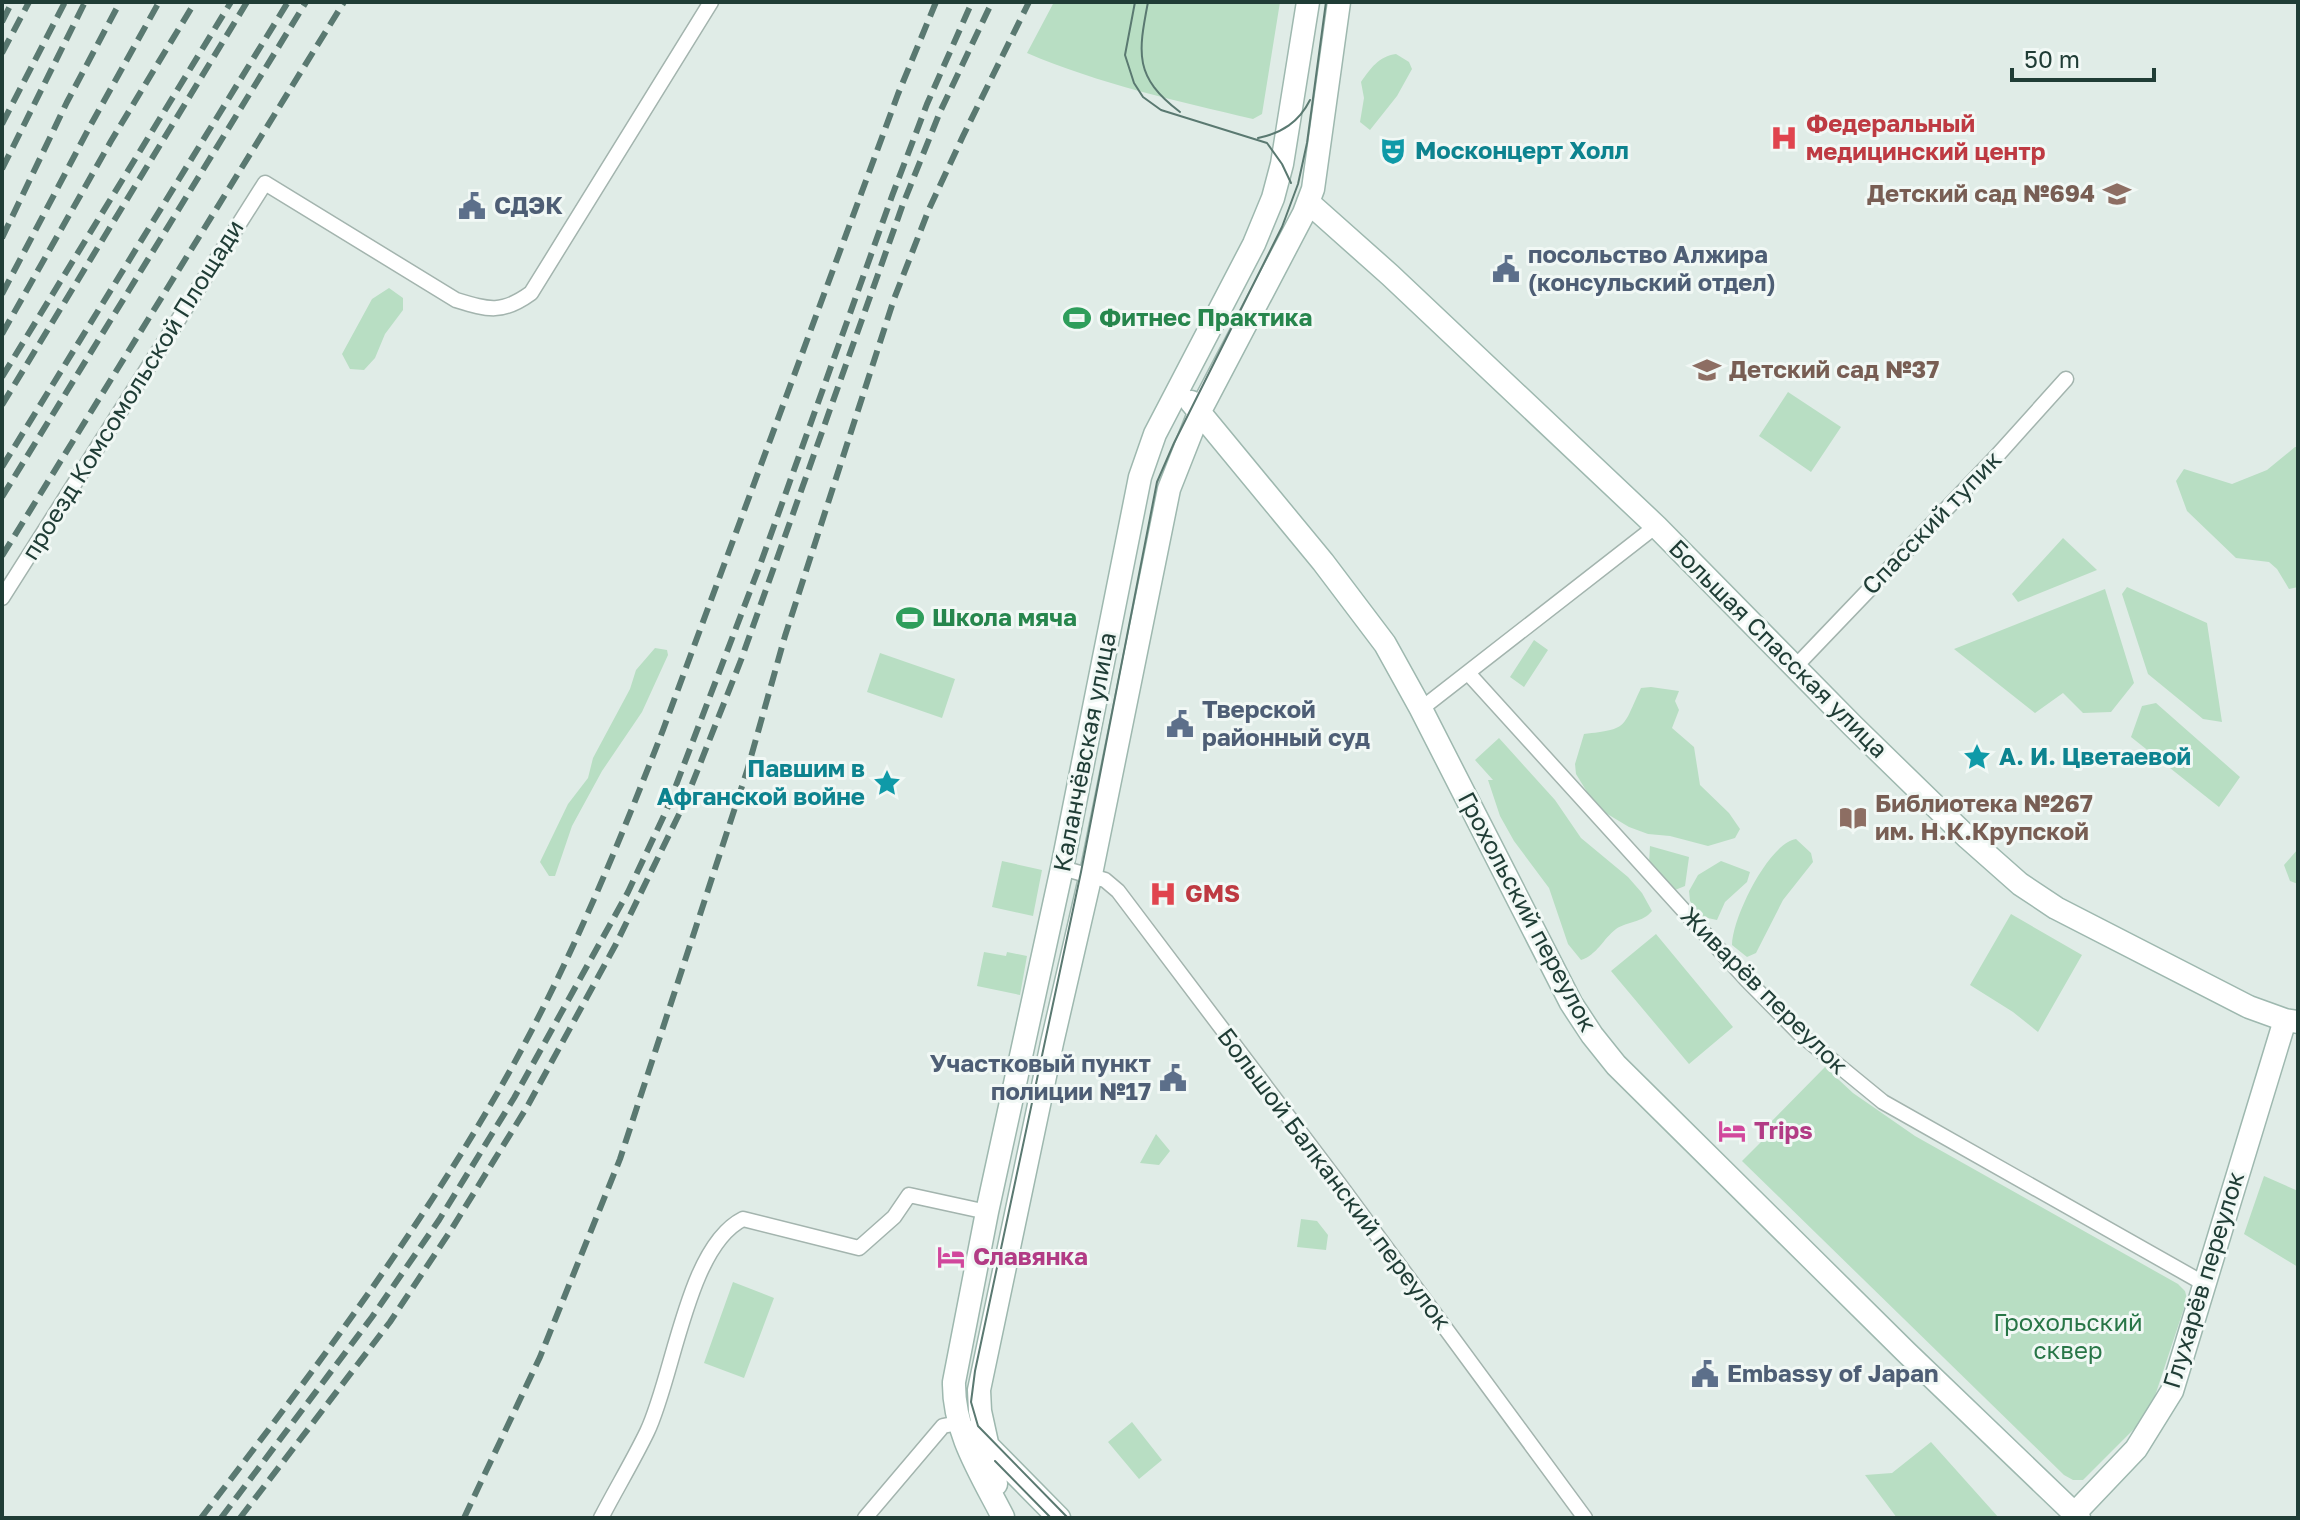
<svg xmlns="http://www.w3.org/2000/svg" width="2300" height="1520" viewBox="0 0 2300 1520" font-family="'Golos Text',sans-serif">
  <rect width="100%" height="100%" fill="#e0ece7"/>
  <!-- green -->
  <path fill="#b8dec3" d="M 1054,2 L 1280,2 L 1262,114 L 1253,119 C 1178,101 1099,84 1027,53 Z
    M 1396,54 L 1409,62 L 1412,69 L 1397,96 L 1370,130 L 1360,122 L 1364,98 L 1361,82 C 1370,69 1379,56 1396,54 Z
    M 389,288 L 403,298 L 403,310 L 385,334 L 375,358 L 364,370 L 350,369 L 342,354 L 372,299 Z
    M 1788,392 L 1841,427 L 1811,472 L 1759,436 Z
    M 2295,447 L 2298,447 L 2298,587 L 2289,589 L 2277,569 L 2269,562 L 2236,558 L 2187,511 L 2176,481 L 2184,469 L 2232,484 L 2267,470 Z
    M 2063,538 L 2097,570 L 2018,602 L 2012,594 Z
    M 2127,587 L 2207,623 L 2222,722 L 2203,719 L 2148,674 L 2122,594 Z
    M 2105,589 L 2134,683 L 2111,712 L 2083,713 L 2063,693 L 2035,713 L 1954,649 Z
    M 1534,640 L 1548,650 L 1524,687 L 1510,677 Z
    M 655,648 L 667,650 L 668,655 L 642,712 L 602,771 L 572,826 L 555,876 L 549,876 L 540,862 L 568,804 L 588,778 L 593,758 L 630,689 L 636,670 Z
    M 880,653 L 955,679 L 942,718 L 867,692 Z
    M 1651,687 L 1679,691 L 1675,701 L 1679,710 L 1672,728 L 1694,747 L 1700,785 L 1729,813 L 1740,829 L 1735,838 L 1708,846 L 1670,836 L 1648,834 L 1629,827 L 1604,812 L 1592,800 L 1576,774 L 1575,764 L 1584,734 C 1629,729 1622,728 1641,688 Z
    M 2156,703 L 2240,777 L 2219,807 L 2131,737 L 2142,706 Z
    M 1499,738 L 1555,800 L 1581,838 L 1628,877 L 1642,893 L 1652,911 C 1642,923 1628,921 1616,929 C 1603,939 1597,955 1581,960 L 1568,944 L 1549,888 L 1514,841 L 1500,816 L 1488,780 L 1493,780 L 1475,760 Z
    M 1796,839 L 1811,853 L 1813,862 L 1783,900 L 1756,953 L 1747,957 L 1732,945 C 1732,918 1769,843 1796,839 Z
    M 1650,846 L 1689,857 L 1685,886 L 1675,890 L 1667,885 L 1649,863 Z
    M 2298,849 L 2298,884 L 2290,881 L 2284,865 Z
    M 1002,861 L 1042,870 L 1033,916 L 992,907 Z
    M 1721,861 L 1750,872 L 1747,882 L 1725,902 L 1717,920 L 1703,917 L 1690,901 L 1689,891 L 1698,875 Z
    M 2011,914 L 2082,955 L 2038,1032 L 2013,1012 L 1970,985 Z
    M 1656,934 L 1733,1027 L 1689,1064 L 1611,971 Z
    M 984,952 L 1006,956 L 1007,952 L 1027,956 L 1020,995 L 977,986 Z
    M 1825,1067 L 1853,1093 L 1915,1136 L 2178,1284 L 2185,1291 L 2187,1299 L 2153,1402 L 2136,1427 L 2083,1480 L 2073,1480 L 2064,1475 L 1742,1161 L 1776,1127 L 1771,1122 Z
    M 1156,1134 L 1170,1151 L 1159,1165 L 1140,1163 Z
    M 2264,1176 L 2298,1191 L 2298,1267 L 2244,1234 Z
    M 1301,1219 L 1317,1221 L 1328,1235 L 1326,1250 L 1297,1247 Z
    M 733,1282 L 774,1298 L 744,1378 L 704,1363 Z
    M 1132,1422 L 1162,1460 L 1139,1479 L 1108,1442 Z
    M 1931,1442 L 1999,1518 L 1897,1518 L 1865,1475 L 1892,1473 Z"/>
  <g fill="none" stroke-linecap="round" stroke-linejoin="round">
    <!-- street casing -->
    <g stroke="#a3b4ae" stroke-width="17">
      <path id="street" d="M 2,598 L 265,183 L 456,300 C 489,310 502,314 531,293 L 711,2
        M 1796,666 L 1995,458 L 2066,379
        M 1468,673 L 1746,979 L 1800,1034 L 1883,1102 L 2203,1283
        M 1421,709 L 1656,526
        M 1062,868 L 1105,880 L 1118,891 L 1340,1185 L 1585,1518
        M 601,1518 C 616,1489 633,1461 647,1432 C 674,1376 687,1247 743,1219 L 859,1248 L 894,1217 L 909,1195 L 987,1212
        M 865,1518 L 943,1426 L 958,1423 L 967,1427"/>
    </g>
    <!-- secondary casing -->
    <g stroke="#9eb8af" stroke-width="25">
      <path id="secondary" d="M 1308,202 L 1390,275 L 1656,526 L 1853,726 L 1968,838 L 2020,884 L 2056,908 L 2249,1007 L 2285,1020 L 2298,1022
        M 1191,402 L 1323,562 L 1385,644 L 1421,709 L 1571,1003 L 1592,1035 L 1616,1065 L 1906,1352 L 2079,1518
        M 988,1446 L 1059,1518
        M 996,1484 L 980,1411 L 979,1390 L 1052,1043 L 1091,874 L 1169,489 L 1199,413 L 1304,213 L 1313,189 L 1339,2
        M 2075,1513 L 2136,1449 L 2172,1391 L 2285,1020
        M 1003,1517 C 981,1474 953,1431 954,1382 L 987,1212 L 1062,868 L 1140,477 L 1155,434 L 1254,244 L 1273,198 L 1282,164 L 1308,2"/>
    </g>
    <!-- street -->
    <use href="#street" stroke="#fff" stroke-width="14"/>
    <!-- secondary -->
    <use href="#secondary" stroke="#fff" stroke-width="22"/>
    <!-- tram -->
    <path stroke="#5a7971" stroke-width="2" d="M 1135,2 L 1125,55 L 1134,83 L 1143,97 L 1161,110 L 1267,143 L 1282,164 L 1291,183
      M 1148,2 C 1138,54 1134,77 1180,112
      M 1258,138 C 1282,133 1299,122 1310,100
      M 995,1461 L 1051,1518
      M 1068,1518 L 978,1426 L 971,1402 L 975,1371 L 1081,872 L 1157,482 L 1174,443 L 1282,227 L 1298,184 L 1307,143 L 1326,2"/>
    <!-- rail -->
    <path stroke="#5a7971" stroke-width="6" stroke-dasharray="16 8" stroke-linecap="butt" d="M 2,22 L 12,2
      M 2,53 L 29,2
      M 2,124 L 65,2
      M 2,169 L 85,2
      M 2,238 L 67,102 L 120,2
      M 2,294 L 89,128 L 159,2
      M 2,334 L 111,141 L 195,2
      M 2,377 L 231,2
      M 2,405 L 247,2
      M 2,467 L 288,2
      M 2,497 L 306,2
      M 2,556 L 344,2
      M 201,1518 C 307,1380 411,1243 498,1092 C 564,977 615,854 663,730 L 898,94 L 936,2
      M 221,1518 L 372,1317 L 439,1220 L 514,1098 L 628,892 L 667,809 L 760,565 L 892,196 L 927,104 L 972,2
      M 240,1518 L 390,1322 L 451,1230 L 527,1107 L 616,944 L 685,802 L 741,660 L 903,204 L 940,112 L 992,2
      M 464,1518 L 540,1357 L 620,1159 L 747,771 L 785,636 L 894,299 L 929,209 L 963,136 L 1029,2"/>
  </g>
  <!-- icons -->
  <defs>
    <g id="hospital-bare" transform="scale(2.16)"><path d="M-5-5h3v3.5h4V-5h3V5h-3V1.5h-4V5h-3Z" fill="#e0444e" stroke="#f1f8f5" stroke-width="2.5" paint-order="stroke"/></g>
    <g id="theatre-bare" transform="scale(2.16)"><path d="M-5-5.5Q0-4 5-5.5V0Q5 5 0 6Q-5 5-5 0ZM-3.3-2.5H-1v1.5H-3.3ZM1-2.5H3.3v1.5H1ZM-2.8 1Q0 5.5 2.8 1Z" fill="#0f9aa8" stroke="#f1f8f5" stroke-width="2.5" paint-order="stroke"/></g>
    <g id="school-bare" transform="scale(2.16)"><path d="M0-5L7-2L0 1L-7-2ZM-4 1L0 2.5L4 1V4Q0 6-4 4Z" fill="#8d6e63" stroke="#f1f8f5" stroke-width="2.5" paint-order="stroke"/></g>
    <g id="civic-bare" transform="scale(2.16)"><path d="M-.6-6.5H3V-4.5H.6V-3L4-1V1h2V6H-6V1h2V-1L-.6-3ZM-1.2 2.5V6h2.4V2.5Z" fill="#5c6f8a" stroke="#f1f8f5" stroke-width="2.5" paint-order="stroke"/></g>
    <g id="stadium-bare" transform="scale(2.16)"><path d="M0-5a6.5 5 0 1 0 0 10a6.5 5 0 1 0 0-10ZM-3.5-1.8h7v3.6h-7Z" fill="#2e9e5b" stroke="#f1f8f5" stroke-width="2.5" paint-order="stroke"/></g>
    <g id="sight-bare" transform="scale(2.16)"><path d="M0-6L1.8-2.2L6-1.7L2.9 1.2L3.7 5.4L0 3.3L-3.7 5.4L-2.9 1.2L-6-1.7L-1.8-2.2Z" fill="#0f9aa8" stroke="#f1f8f5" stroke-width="2.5" paint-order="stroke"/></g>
    <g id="library-bare" transform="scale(2.16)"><path d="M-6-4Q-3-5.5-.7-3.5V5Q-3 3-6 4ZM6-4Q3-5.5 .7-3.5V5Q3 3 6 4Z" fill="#8d6e63" stroke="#f1f8f5" stroke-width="2.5" paint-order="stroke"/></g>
    <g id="hotel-bare" transform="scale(2.16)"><path d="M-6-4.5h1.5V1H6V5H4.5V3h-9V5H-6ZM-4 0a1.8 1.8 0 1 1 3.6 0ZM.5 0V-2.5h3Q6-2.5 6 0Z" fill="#d1479c" stroke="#f1f8f5" stroke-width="2.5" paint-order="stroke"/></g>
  </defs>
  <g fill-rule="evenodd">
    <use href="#hospital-bare" x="1784" y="138"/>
    <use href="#theatre-bare" x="1393" y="151"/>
    <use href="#school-bare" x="2117" y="194"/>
    <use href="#civic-bare" x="472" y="206"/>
    <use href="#civic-bare" x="1506" y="269"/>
    <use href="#stadium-bare" x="1077" y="318"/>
    <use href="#school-bare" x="1707" y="370"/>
    <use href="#stadium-bare" x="910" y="618"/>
    <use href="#civic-bare" x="1180" y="724"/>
    <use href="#sight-bare" x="1977" y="757"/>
    <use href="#sight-bare" x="887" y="783"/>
    <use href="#library-bare" x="1853" y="818"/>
    <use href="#hospital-bare" x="1163" y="894"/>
    <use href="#civic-bare" x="1173" y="1078"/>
    <use href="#hotel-bare" x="1732" y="1131"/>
    <use href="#hotel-bare" x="951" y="1257"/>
    <use href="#civic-bare" x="1705" y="1374"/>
  </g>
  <g text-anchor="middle" stroke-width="6" stroke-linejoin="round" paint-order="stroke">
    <!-- health labels -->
    <g font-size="24" font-weight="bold" fill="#be3a42" stroke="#f1f8f5" text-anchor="start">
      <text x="1806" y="132">Федеральный<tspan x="1806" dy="28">медицинский центр</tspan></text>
      <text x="1185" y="902">GMS</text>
    </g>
    <!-- culture labels -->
    <g font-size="24" font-weight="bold" fill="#0d838f" stroke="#f1f8f5" text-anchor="start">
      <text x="1415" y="159">Москонцерт Холл</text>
      <text x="1999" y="765">А. И. Цветаевой</text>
      <text x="865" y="777" text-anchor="end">Павшим в<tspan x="865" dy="28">Афганской войне</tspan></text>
    </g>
    <!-- education labels -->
    <g font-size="24" font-weight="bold" fill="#785e54" stroke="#f1f8f5" text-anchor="start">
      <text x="2095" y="202" text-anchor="end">Детский сад №694</text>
      <text x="1729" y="378">Детский сад №37</text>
      <text x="1875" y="812">Библиотека №267<tspan x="1875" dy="28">им. Н.К.Крупской</tspan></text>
    </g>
    <!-- service labels -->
    <g font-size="24" font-weight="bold" fill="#4e5e75" stroke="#f1f8f5" text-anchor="start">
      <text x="494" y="214">СДЭК</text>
      <text x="1528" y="263">посольство Алжира<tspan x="1528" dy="28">(консульский отдел)</tspan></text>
      <text x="1202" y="718">Тверской<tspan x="1202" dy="28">районный суд</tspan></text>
      <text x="1151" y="1072" text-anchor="end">Участковый пункт<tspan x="1151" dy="28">полиции №17</tspan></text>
      <text x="1727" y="1382">Embassy of Japan</text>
    </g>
    <!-- leisure labels -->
    <g font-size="24" font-weight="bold" fill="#27864d" stroke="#f1f8f5" text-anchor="start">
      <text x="1099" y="326">Фитнес Практика</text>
      <text x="932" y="626">Школа мяча</text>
    </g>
    <!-- street labels -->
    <g font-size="24" fill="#203d36" stroke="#f1f8f5">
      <text transform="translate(133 390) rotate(-58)" y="8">проезд Комсомольской Площади</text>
      <text transform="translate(1932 523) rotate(-46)" y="8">Спасский тупик</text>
      <text transform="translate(1778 649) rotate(45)" y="8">Большая Спасская улица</text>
      <text transform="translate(1085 752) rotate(-79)" y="8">Каланчёвская улица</text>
      <text transform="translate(1527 912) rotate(62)" y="8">Грохольский переулок</text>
      <text transform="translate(1764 991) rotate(45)" y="8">Живарёв переулок</text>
      <text transform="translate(1334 1179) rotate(53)" y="8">Большой Балканский переулок</text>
      <text transform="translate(2204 1280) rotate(-73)" y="8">Глухарёв переулок</text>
    </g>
    <!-- hotel labels -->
    <g font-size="24" font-weight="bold" fill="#b23c85" stroke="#f1f8f5" text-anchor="start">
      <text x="1754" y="1139">Trips</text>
      <text x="973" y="1265">Славянка</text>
    </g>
    <!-- park labels -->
    <g font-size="24" fill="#287647" stroke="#f1f8f5">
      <text x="2068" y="1331">Грохольский<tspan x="2068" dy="28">сквер</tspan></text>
    </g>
  </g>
  <!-- border -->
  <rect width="2300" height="1520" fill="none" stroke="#203d36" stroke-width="8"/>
  <!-- scale -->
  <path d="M2012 68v12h142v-12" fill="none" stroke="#203d36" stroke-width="4"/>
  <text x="2024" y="68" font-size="24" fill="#203d36" stroke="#f1f8f5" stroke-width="6" paint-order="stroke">50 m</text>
</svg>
